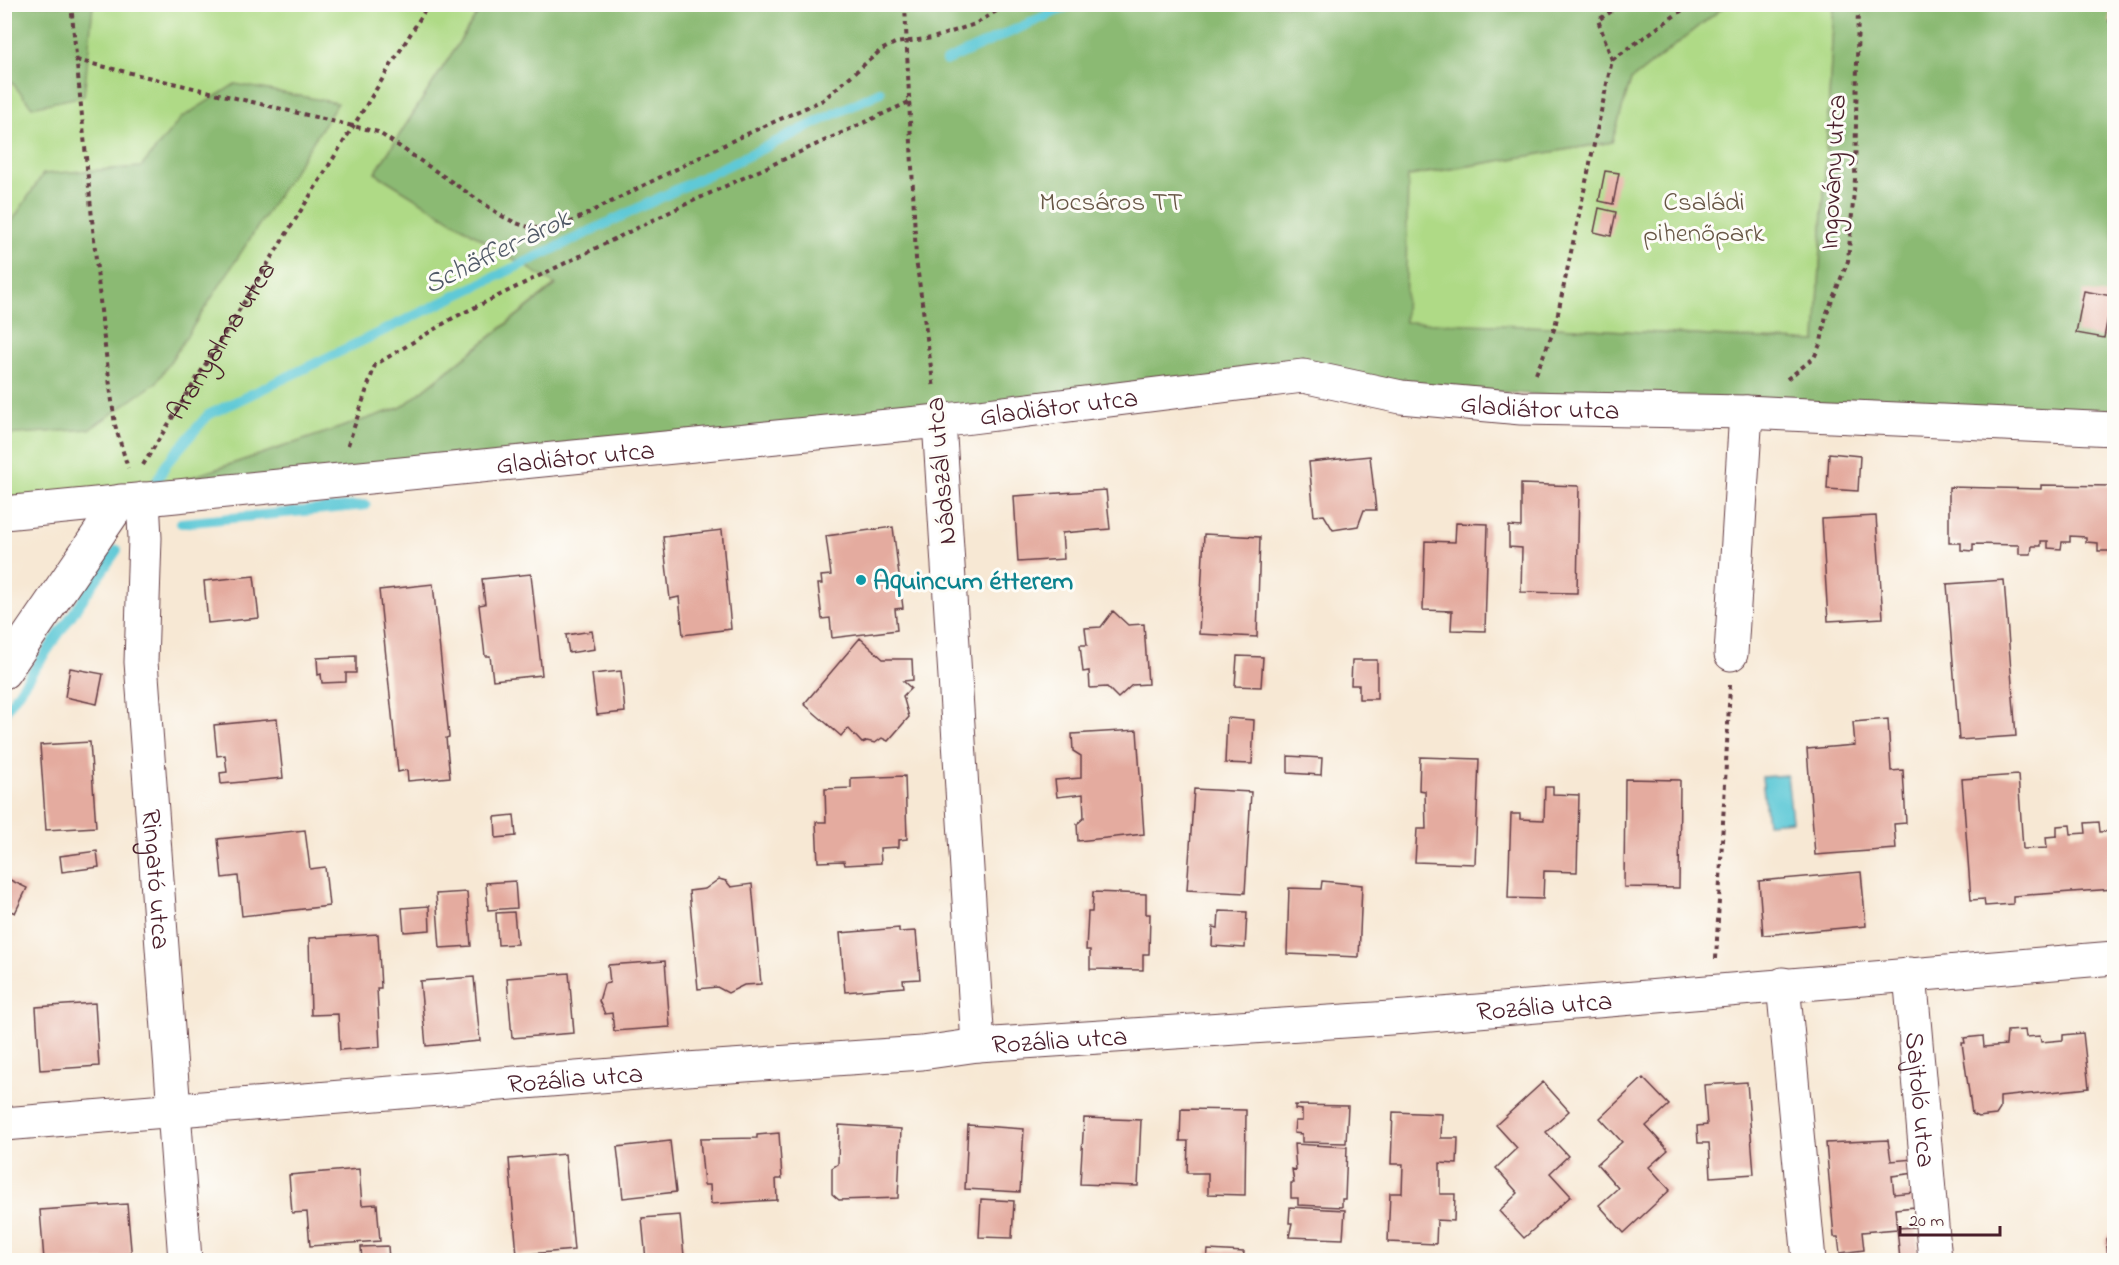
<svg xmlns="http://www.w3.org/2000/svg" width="2119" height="1265" viewBox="0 0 2119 1265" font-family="'Indie Flower',sans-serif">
  <rect width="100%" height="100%" fill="#fdfcf7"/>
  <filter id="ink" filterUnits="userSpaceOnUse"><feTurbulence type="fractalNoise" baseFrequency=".0167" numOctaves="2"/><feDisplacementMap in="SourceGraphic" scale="12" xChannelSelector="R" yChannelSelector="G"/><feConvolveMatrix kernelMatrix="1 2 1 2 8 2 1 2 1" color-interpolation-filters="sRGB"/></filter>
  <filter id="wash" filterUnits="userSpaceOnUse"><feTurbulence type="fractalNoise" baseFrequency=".008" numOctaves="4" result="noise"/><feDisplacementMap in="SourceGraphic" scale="24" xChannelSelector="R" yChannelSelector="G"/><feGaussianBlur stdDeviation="1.35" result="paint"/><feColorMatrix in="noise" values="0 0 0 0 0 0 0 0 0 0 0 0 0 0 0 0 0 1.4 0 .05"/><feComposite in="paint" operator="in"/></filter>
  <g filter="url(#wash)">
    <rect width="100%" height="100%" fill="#f7e8d4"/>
    <!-- green -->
    <path fill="#afda86" stroke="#7c7c58" stroke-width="1.5" d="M 5,5 L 483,5 L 375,173 L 556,284 L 402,407 L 121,501 L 5,513 Z
      M 1692,5 L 1410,176 L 1611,142 L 1631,80 L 1726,5 L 1834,5 L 1816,342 L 1555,327 L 1405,323 L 939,421 Z"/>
    <!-- forest -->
    <path fill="#8bba73" stroke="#6a6c4f" stroke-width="1.5" d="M 4,5 L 93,5 L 84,96 L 32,107 L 5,74 Z
      M 483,5 L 1726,5 L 1631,80 L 1612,142 L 1408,176 L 1405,322 L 1555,327 L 1816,342 L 1834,5 L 2114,5 L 2114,429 L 1746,412 L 1303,376 L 121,501 L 402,407 L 556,285 L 375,173 Z
      M 235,84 L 338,103 L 157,382 L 90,429 L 5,435 L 5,232 L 43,174 L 141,167 L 181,118 Z"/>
    <!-- water -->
    <path fill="#5ec9d7" stroke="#547481" stroke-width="1.5" d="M 1787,775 L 1792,821 L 1767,823 L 1762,777 Z"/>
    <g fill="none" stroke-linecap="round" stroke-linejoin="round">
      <!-- stream -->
      <path stroke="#5ec9d7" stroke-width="10" d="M 946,61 L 1072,4
        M 157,481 L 166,464 L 208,415 L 880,92
        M 181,523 L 366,505
        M 4,713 L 117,550"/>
    </g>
    <g id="blocks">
      <!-- building -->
      <path fill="#e4ab9f" d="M 2110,7 L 2114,8 L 2114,22 L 2109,22 Z
        M 1605,171 L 1619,173 L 1613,204 L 1599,201 Z
        M 1599,208 L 1616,212 L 1611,236 L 1594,232 Z
        M 2084,291 L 2112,296 L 2104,338 L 2076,333 Z
        M 1829,453 L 1860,456 L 1858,491 L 1827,489 Z
        M 1370,456 L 1376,510 L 1364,510 L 1358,526 L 1333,530 L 1324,515 L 1314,516 L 1309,462 Z
        M 1521,484 L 1579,486 L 1577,593 L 1521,592 L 1522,548 L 1509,547 L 1509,526 L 1521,527 Z
        M 2041,485 L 2114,486 L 2114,543 L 2110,543 L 2110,551 L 2098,551 L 2098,543 L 2086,542 L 2086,537 L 2070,536 L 2070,542 L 2062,542 L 2061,549 L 2048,548 L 2048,541 L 2041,541 L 2041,546 L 2032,546 L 2031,554 L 2019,554 L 2019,545 L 1973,544 L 1973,551 L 1961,550 L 1961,543 L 1949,543 L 1949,487 L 2041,489 Z
        M 1106,490 L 1110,529 L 1062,533 L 1064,559 L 1018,562 L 1014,496 Z
        M 1876,516 L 1883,618 L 1828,621 L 1822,519 Z
        M 1456,523 L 1488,524 L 1485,631 L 1451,630 L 1452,611 L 1423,610 L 1425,541 L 1455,542 Z
        M 893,527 L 903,608 L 895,609 L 897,630 L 832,638 L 830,618 L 822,619 L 818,584 L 822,584 L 821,576 L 831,575 L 826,536 Z
        M 722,530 L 731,629 L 683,635 L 679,597 L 670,599 L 663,537 Z
        M 1204,534 L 1260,537 L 1257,637 L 1199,634 Z
        M 531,574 L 542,675 L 493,680 L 490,656 L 485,656 L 479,605 L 485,604 L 482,579 Z
        M 254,576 L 259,618 L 208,623 L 204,581 Z
        M 2004,580 L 2016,736 L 1959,740 L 1947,584 Z
        M 433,584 L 449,737 L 446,738 L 450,777 L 408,781 L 407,770 L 398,772 L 379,590 Z
        M 1113,611 L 1128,625 L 1144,624 L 1148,684 L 1132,685 L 1118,698 L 1107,687 L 1090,688 L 1089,671 L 1083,672 L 1080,645 L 1087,645 L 1085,628 L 1101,627 Z
        M 592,631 L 595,649 L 569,653 L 566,635 Z
        M 860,638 L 883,659 L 912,659 L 913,680 L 903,681 L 911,688 L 903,696 L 909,717 L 888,741 L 882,738 L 875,743 L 867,741 L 862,743 L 848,728 L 841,736 L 804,704 Z
        M 356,656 L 356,673 L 346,673 L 346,682 L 322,683 L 321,674 L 318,675 L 317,658 Z
        M 1237,656 L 1263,657 L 1261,687 L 1235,686 Z
        M 1352,660 L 1377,660 L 1377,699 L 1359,699 L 1359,685 L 1351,685 Z
        M 70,668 L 103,674 L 97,704 L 65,697 Z
        M 621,671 L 625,712 L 597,715 L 592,674 Z
        M 1227,718 L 1254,720 L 1252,764 L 1225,763 Z
        M 277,719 L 283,778 L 221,784 L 220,773 L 227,772 L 225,755 L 217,756 L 214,725 Z
        M 1888,719 L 1891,771 L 1903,770 L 1906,823 L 1894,824 L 1896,849 L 1815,855 L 1807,749 L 1855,745 L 1853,722 Z
        M 1137,730 L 1144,834 L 1078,841 L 1077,824 L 1084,818 L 1083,794 L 1057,797 L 1055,780 L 1081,778 L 1081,756 L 1073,751 L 1072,734 Z
        M 90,742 L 96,827 L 46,830 L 40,745 Z
        M 1288,756 L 1322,758 L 1321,775 L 1288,773 Z
        M 1420,757 L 1479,759 L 1475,864 L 1415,862 L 1417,829 L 1426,829 L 1425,791 L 1419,790 Z
        M 2018,775 L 2023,849 L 2047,848 L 2046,837 L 2057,836 L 2057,826 L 2070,825 L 2071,834 L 2086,833 L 2085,823 L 2099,822 L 2100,832 L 2114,831 L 2114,889 L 2013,896 L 2013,904 L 1985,906 L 1984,899 L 1971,900 L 1962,779 Z
        M 905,776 L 907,839 L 899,840 L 899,847 L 880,848 L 881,863 L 845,865 L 844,861 L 818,862 L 816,822 L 826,822 L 825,789 L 851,788 L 851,778 Z
        M 1625,779 L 1680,780 L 1679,888 L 1624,887 Z
        M 1545,787 L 1553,787 L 1553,794 L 1579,795 L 1577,872 L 1544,871 L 1543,899 L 1508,898 L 1511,814 L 1520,814 L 1520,819 L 1544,820 Z
        M 1194,789 L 1251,792 L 1245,893 L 1187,890 Z
        M 514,815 L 516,836 L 496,838 L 495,817 Z
        M 305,830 L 310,869 L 325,867 L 329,906 L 242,916 L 238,876 L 222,878 L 218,839 Z
        M 97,851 L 99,867 L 62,872 L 60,856 Z
        M 1861,872 L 1866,926 L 1763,935 L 1759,881 Z
        M 4,877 L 27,888 L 15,913 L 4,908 Z
        M 719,879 L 726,881 L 731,887 L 752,884 L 761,984 L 744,985 L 728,993 L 717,987 L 698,989 L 689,891 L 705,889 Z
        M 515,881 L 517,908 L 488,910 L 486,883 Z
        M 1322,881 L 1362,885 L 1359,957 L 1287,954 L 1289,888 L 1321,889 Z
        M 467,892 L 471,946 L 440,948 L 436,894 Z
        M 1093,892 L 1146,894 L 1146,914 L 1150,914 L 1149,954 L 1143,954 L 1143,970 L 1090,969 L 1090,950 L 1086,950 L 1088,912 L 1092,912 Z
        M 429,906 L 430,930 L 404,932 L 402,908 Z
        M 1219,911 L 1247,912 L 1245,948 L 1212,946 L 1213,927 L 1218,928 Z
        M 514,912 L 517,944 L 498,945 L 496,913 Z
        M 899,928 L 899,932 L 916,931 L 920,979 L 903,980 L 904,987 L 845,992 L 840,933 Z
        M 378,934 L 381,988 L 377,988 L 380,1047 L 340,1050 L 338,1014 L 311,1015 L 309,938 Z
        M 665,961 L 670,1027 L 614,1031 L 612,1013 L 605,1014 L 599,1001 L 604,984 L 610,983 L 608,965 Z
        M 569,973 L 574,1033 L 512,1038 L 507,978 Z
        M 474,977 L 480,1041 L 426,1046 L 420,981 Z
        M 95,1003 L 99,1066 L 40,1070 L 36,1007 Z
        M 2025,1030 L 2026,1037 L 2040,1036 L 2041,1042 L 2063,1040 L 2063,1035 L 2083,1033 L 2089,1088 L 2000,1097 L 2000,1109 L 1996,1115 L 1978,1117 L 1972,1114 L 1962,1043 L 1965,1043 L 1964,1038 L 1983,1036 L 1984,1047 L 2006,1045 L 2007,1031 Z
        M 1643,1078 L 1669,1105 L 1646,1126 L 1668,1150 L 1649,1167 L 1670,1190 L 1624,1233 L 1599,1205 L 1618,1188 L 1597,1164 L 1622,1142 L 1600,1118 Z
        M 1543,1082 L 1569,1111 L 1546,1132 L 1568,1156 L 1550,1173 L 1571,1196 L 1524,1238 L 1499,1211 L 1518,1193 L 1496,1168 L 1517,1148 L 1496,1125 Z
        M 1747,1082 L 1754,1174 L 1711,1177 L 1709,1143 L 1698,1143 L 1697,1126 L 1707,1125 L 1704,1085 Z
        M 1295,1105 L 1348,1106 L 1346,1143 L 1302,1142 L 1302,1134 L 1294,1133 L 1295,1121 L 1302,1121 L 1302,1110 L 1295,1109 Z
        M 1181,1109 L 1246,1110 L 1245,1195 L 1208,1194 L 1208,1173 L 1187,1173 L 1188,1141 L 1180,1141 Z
        M 1393,1112 L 1442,1114 L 1441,1138 L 1458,1138 L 1457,1164 L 1440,1163 L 1440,1194 L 1455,1194 L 1454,1221 L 1437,1220 L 1436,1244 L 1388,1242 L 1390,1193 L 1402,1193 L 1403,1164 L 1391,1164 Z
        M 1084,1118 L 1141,1120 L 1138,1186 L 1080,1184 Z
        M 839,1125 L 901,1129 L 898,1198 L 839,1200 L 832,1194 L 832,1168 L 838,1164 Z
        M 968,1125 L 1024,1129 L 1020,1192 L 965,1189 Z
        M 779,1133 L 782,1179 L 776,1179 L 777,1200 L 711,1204 L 710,1185 L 704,1185 L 700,1139 L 757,1138 L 757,1135 Z
        M 1888,1140 L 1891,1161 L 1914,1159 L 1915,1173 L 1892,1176 L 1894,1194 L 1914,1192 L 1915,1207 L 1895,1209 L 1897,1229 L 1862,1232 L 1864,1250 L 1840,1253 L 1838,1237 L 1834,1237 L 1826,1143 Z
        M 670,1141 L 676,1192 L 623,1198 L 617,1147 Z
        M 1294,1144 L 1347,1147 L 1345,1199 L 1342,1199 L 1342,1207 L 1298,1205 L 1298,1198 L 1291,1198 L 1291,1183 L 1294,1183 L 1292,1169 L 1296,1170 Z
        M 565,1154 L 574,1250 L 517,1255 L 509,1159 Z
        M 359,1169 L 362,1205 L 377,1204 L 380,1241 L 310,1246 L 307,1212 L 292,1213 L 289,1175 Z
        M 981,1199 L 1014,1201 L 1012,1238 L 979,1237 Z
        M 127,1204 L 132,1260 L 44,1260 L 40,1210 Z
        M 1290,1207 L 1345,1210 L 1343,1239 L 1289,1237 L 1292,1223 L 1289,1223 Z
        M 680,1215 L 684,1256 L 646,1260 L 642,1218 Z
        M 1916,1227 L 1919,1260 L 1900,1260 L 1897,1228 Z
        M 2114,1228 L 2114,1260 L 2104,1260 L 2108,1256 L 2106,1239 Z
        M 388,1246 L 389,1260 L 362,1260 L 361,1247 Z
        M 1208,1250 L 1244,1252 L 1243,1260 L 1207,1260 Z"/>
    </g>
  </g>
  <g filter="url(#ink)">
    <use href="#blocks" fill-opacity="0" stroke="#643d44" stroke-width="1.5"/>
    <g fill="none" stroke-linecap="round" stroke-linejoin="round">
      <!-- street casing -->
      <g stroke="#643d44" stroke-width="35">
        <g id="street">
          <path d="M 939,421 L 978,1045"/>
          <path id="s2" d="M 143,499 L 145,538 L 141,662 L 185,1260"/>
          <path id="s3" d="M 4,513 L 939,421 L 1303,376 L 1401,397 L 1521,408 L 1746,412 L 2114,429"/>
          <path d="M 1731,654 L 1746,412"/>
          <path d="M 4,672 L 121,501"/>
          <path id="s4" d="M 1910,974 L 1935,1260"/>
          <path d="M 1783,984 L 1809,1260"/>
          <path id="s5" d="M 4,1124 L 687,1069 L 922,1053 L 978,1045 L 1406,1017 L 2114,958"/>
        </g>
      </g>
      <!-- path -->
      <g stroke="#643d44" stroke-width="4" stroke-dasharray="4.5 4.5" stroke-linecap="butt">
        <path d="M 71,4 L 103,331 L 115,425 L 128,468"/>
        <path d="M 905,4 L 916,259 L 934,389"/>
        <path d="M 76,60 L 378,132 L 502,216 C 526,229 536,230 563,226 L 740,137 L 823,100 L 881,50 L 895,43 L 933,38 L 975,24 L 1008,4"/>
        <path d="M 1612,60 L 1598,20 L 1623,4"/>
        <path d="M 1536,374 L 1555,327 L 1612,60 L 1691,4"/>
        <path d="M 1787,379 L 1814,358 L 1821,342 L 1826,315 L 1848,261 L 1855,179 L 1858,4"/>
        <path d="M 348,445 L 375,365 L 453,318 L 682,206 L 909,102"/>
        <path id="s1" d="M 143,465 L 429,4"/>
        <path d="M 1716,959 L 1730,685"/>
      </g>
      <!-- street -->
      <use href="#street" stroke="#fff" stroke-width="33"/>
    </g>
  </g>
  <!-- markers -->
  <circle fill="#0f9aa8" stroke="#fdfcf7" stroke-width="2" cx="861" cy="580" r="6"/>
  <g text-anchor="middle" stroke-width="6" stroke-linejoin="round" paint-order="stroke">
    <!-- street labels -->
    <g font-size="27" fill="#4a1f2b" stroke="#fdfcf7">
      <text transform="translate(1832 172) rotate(-87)" y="9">Ingovány utca</text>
      <text dy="9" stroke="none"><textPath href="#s1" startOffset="147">Aranyalma utca</textPath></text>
      <text dy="9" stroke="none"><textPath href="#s3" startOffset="1060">Gladiátor utca</textPath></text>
      <text dy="9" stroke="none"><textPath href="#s3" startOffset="1546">Gladiátor utca</textPath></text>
      <text dy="9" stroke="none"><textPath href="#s3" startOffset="574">Gladiátor utca</textPath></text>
      <text transform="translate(940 471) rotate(-95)" y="9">Nádszál utca</text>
      <text dy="9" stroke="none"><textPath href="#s2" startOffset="381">Ringató utca</textPath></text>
      <text dy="9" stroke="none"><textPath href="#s5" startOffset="1545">Rozália utca</textPath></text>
      <text dy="9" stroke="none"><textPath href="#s5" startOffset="1059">Rozália utca</textPath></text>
      <text dy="9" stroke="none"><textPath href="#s5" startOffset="573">Rozália utca</textPath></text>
      <text dy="9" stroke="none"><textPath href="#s4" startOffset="126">Sajtoló utca</textPath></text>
    </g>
    <!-- park labels -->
    <g font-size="27" fill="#685746" stroke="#fdfcf7">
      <text x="1111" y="210">Mocsáros TT</text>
      <text x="1704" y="210">Családi<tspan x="1704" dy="31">pihenőpark</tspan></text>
    </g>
    <!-- culture labels -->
    <g font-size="27" font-weight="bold" fill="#0d838f" stroke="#fdfcf7" text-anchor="start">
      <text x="873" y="589">Aquincum étterem</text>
    </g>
    <!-- water labels -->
    <g font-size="28" font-style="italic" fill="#515a67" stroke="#fdfcf7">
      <text transform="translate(496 250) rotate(-26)" y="10">Schäffer-árok</text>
    </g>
  </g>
  <!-- margin -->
  <rect width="2119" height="1265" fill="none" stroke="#fdfcf7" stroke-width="24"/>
  <!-- scale -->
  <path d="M1900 1226v9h100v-9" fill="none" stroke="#4a1f2b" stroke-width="3"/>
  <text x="1909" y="1226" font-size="18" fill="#4a1f2b" stroke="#fdfcf7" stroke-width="4.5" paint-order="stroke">20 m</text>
</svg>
